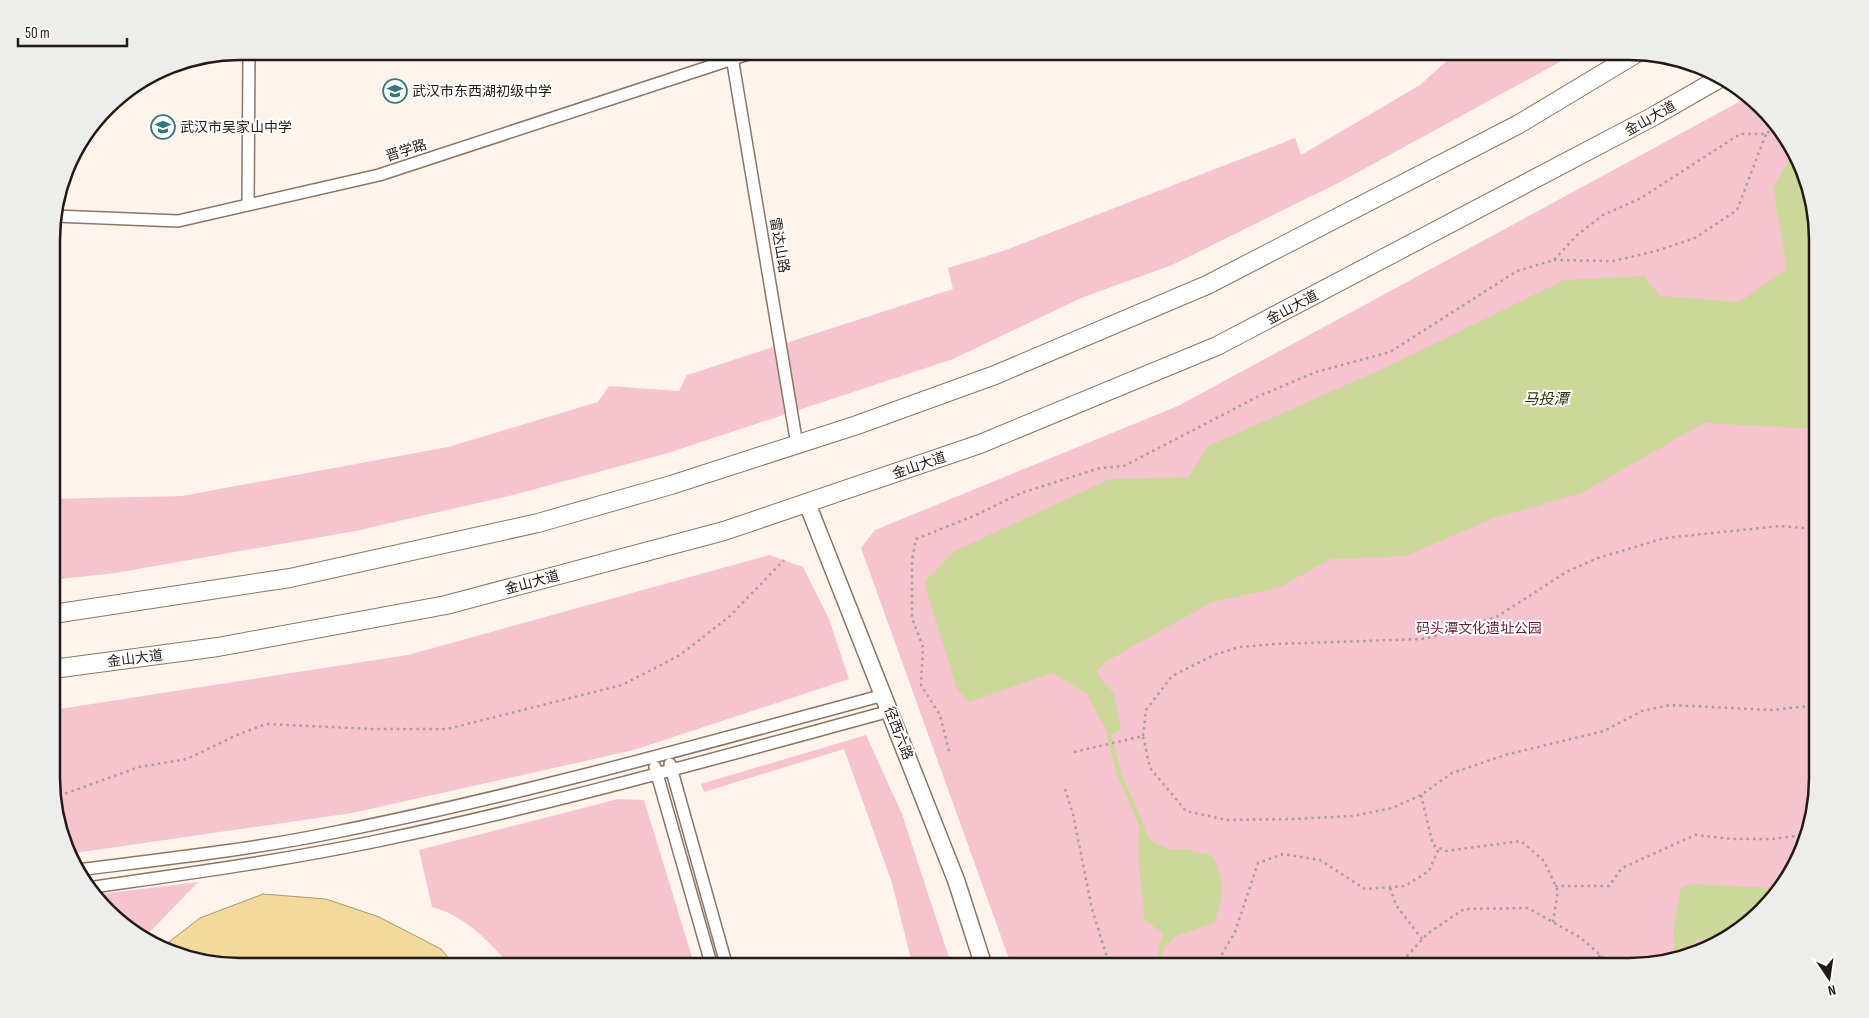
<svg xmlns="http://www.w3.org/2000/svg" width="1869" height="1018" viewBox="0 0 1869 1018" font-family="'Sofia Sans Condensed','Noto Sans SC',sans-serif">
  <rect width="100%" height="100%" fill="#fff4ec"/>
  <!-- green -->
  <path fill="#f5c4ce" d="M 1458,51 L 1580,51 L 1340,182 L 1172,265 L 1081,298 L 953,359 L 668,453 L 513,495 L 355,531 L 115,573 L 52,580 L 52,499 L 182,496 L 448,447 L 598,402 L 609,386 L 679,391 L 687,375 L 953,289 L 948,268 L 1003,251 L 1295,138 L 1301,155 L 1420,85 Z
    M 1750,96 L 1786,135 L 1816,215 L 1818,779 L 1798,862 L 1771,903 L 1734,935 L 1690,957 L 1641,966 L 1012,967 L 861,548 L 875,530 L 1178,406 Z
    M 769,555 L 803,567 L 829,619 L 849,679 L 634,750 L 352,813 L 68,854 L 65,850 L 53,803 L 53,710 L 408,655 Z
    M 866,735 L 902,814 L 952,967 L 913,967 L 892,883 L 844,749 L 704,792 L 701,784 Z
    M 618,799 L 644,800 L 695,967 L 512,967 C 489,942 466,916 432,907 L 419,850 Z
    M 198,882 L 144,938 L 93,895 Z"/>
  <!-- water -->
  <path fill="#cbd89a" d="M 1795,158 L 1816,215 L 1817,429 L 1704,423 L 1582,493 L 1494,518 L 1406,556 L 1331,559 L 1278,588 L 1212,602 L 1107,661 L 1096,672 L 1114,694 L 1121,730 L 1109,736 L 1087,694 L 1053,673 L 969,702 L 957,689 L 924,583 L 953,552 L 1110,479 L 1189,477 L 1208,446 L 1387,367 L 1564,280 L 1644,276 L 1660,296 L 1739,302 L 1787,269 L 1773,188 L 1789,159 Z
    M 1141,824 L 1152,841 L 1170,850 L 1186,849 L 1212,856 C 1226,877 1223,900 1214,923 L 1176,936 L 1167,946 L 1162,945 L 1162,932 L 1144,920 C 1143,887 1134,855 1141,824 Z
    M 1694,884 L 1771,888 L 1779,890 C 1770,904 1738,939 1721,941 C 1714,941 1705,940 1698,939 L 1675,959 L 1673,930 L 1681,888 Z"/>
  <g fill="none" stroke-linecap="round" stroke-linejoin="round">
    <!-- stream -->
    <path stroke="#cbd89a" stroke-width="4.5" d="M 1109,736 L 1120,776 L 1143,829
      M 1160,966 L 1159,959 L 1163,941"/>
    <!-- lane casing -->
    <g stroke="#8c7663" stroke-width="8">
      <path id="lane" d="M 94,887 L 96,898"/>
    </g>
    <!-- street casing -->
    <g stroke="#8c7663" stroke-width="14">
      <path id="street" d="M 731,51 L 797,445
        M 248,205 L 249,51
        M 55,216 L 178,221 L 379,175 L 757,51
        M 670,764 L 727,967
        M 655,767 L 712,967
        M 77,870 C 164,859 250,850 336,832 C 521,795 702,744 884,695
        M 87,888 C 184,874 281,861 377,841 C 550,805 720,757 890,711"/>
    </g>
    <!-- secondary casing -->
    <g stroke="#8c7663" stroke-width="19">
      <path id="secondary" d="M 807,503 L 956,880 L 984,967"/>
    </g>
    <!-- primary casing -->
    <g stroke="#8c7663" stroke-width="20">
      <path id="primary" d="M 53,614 L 290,578 L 538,523 L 671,485 L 857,425 L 995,375 L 1207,285 L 1519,124 L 1637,53
        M 53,669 L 218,647 L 446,605 L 724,531 L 980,444 L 1217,346 L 1654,116 L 1722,77"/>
    </g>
    <!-- path -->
    <path stroke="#a99f97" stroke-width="2.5" stroke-dasharray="2.5 4" stroke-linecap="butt" d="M 1554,260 L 1613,261 L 1656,251 L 1695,238 L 1737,210 L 1766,134
      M 1143,736 L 1146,710 L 1172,676 L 1214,655 L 1239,647 L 1276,644 L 1422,639 L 1454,632 L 1498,616 L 1568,571 L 1598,558 L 1665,538 L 1780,526 L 1817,529
      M 949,751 L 940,715 L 921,685 L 923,647 L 912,618 L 912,560 L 916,539 L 976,515 L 1021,493 L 1100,468 L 1124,466 L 1257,397 L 1316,372 L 1390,352 L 1517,271 L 1554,260 L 1577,235 L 1603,215 L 1641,198 L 1740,134 L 1766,134 L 1777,125
      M 1074,752 L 1143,736 L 1150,768 L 1186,811 L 1227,820 L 1294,819 L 1353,816 L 1392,808 L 1421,795 L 1452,773 L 1505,755 L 1604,731 L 1642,711 L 1670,705 L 1772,710 L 1818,705
      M 1065,789 L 1073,814 L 1092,909 L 1110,967
      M 1421,795 L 1433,845 L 1446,851 L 1521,841 L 1544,861 L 1558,891 L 1553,922
      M 53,798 L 139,767 L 187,759 L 237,735 L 266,724 L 373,729 L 447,729 L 622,685 L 680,655 L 730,616 L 784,560
      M 1555,886 L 1609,886 L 1622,868 L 1695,835 L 1732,839 L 1772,839 L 1805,835
      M 1390,888 L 1396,905 L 1422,939
      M 1599,955 L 1603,966
      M 1215,966 L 1235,932 L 1258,863 L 1283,854 L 1320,860 L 1365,889 L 1405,886 L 1429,871 L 1439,848
      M 1398,966 L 1427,934 L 1464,909 L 1528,908 L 1581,938 L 1613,966"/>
    <!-- lane -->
    <use href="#lane" stroke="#fff" stroke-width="5.5"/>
    <!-- street -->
    <use href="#street" stroke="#fff" stroke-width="11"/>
    <!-- secondary -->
    <use href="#secondary" stroke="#fff" stroke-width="16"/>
    <!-- primary -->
    <use href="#primary" stroke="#fff" stroke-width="18"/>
  </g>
  <!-- wall -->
  <path fill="#cfbb86" d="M 161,948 L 456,967 L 240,967 Z"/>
  <!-- shaded-wall -->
  <path fill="#a9996d" d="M 267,959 L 312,963 L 311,967 L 250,967 Z"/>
  <!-- building -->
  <path fill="#f1da9c" stroke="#a9996d" d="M 263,894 L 326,899 L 379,917 L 441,949 L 456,967 L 321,967 L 312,963 L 267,959 L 250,967 L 240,967 L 161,948 L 200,918 Z"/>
  <!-- icons -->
  <defs>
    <g id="school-ring" transform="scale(1.25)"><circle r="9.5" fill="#fff" stroke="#30797f" stroke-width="1.5"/><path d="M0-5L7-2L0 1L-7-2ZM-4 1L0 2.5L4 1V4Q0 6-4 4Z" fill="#30797f"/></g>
  </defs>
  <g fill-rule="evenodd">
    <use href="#school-ring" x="395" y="91"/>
    <use href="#school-ring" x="163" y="127"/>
  </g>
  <g text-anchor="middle" stroke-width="4" stroke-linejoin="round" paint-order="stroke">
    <!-- poi labels -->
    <g font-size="14" fill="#231a12" stroke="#fff" text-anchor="start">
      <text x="412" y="96">武汉市东西湖初级中学</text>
      <text x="180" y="132">武汉市吴家山中学</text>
    </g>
    <!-- street labels -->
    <g font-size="14" fill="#231a12" stroke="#fff">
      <text transform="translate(1650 118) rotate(-29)" y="5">金山大道</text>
      <text transform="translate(406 150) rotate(-18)" y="5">晋学路</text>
      <text transform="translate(780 245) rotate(80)" y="5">雷达山路</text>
      <text transform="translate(1292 307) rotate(-28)" y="5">金山大道</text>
      <text transform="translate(919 465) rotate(-19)" y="5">金山大道</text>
      <text transform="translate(532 582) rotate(-15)" y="5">金山大道</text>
      <text transform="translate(135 658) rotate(-7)" y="5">金山大道</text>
      <text transform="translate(899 733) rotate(69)" y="5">径西六路</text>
    </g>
    <!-- park labels -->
    <g font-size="14" fill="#681934" stroke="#fff">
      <text x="1479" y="633">码头潭文化遗址公园</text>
    </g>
    <!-- water labels -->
    <g font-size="15" font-style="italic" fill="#2f3706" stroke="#fff">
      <text x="1546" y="404">马投潭</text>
    </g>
  </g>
  <!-- crop -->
  <path d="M0 0H1869V1018H0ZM240 60H1629A180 180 0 0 1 1809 240V778A180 180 0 0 1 1629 958H240A180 180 0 0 1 60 778V240A180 180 0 0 1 240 60Z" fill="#ededec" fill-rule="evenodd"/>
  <path fill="none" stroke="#231a12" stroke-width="2.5" d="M240 60H1629A180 180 0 0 1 1809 240V778A180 180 0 0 1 1629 958H240A180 180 0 0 1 60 778V240A180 180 0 0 1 240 60Z"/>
  <!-- north arrow -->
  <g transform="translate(1829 978) rotate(167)" stroke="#ffffff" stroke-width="4" paint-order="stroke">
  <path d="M0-4L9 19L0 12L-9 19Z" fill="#231a12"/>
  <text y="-8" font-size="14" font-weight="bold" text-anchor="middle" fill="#231a12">N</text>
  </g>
  <!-- scale -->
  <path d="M18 38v8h109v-8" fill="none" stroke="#231a12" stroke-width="2.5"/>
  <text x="25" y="38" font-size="15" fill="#231a12" stroke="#ffffff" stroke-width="4" paint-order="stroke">50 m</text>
</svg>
